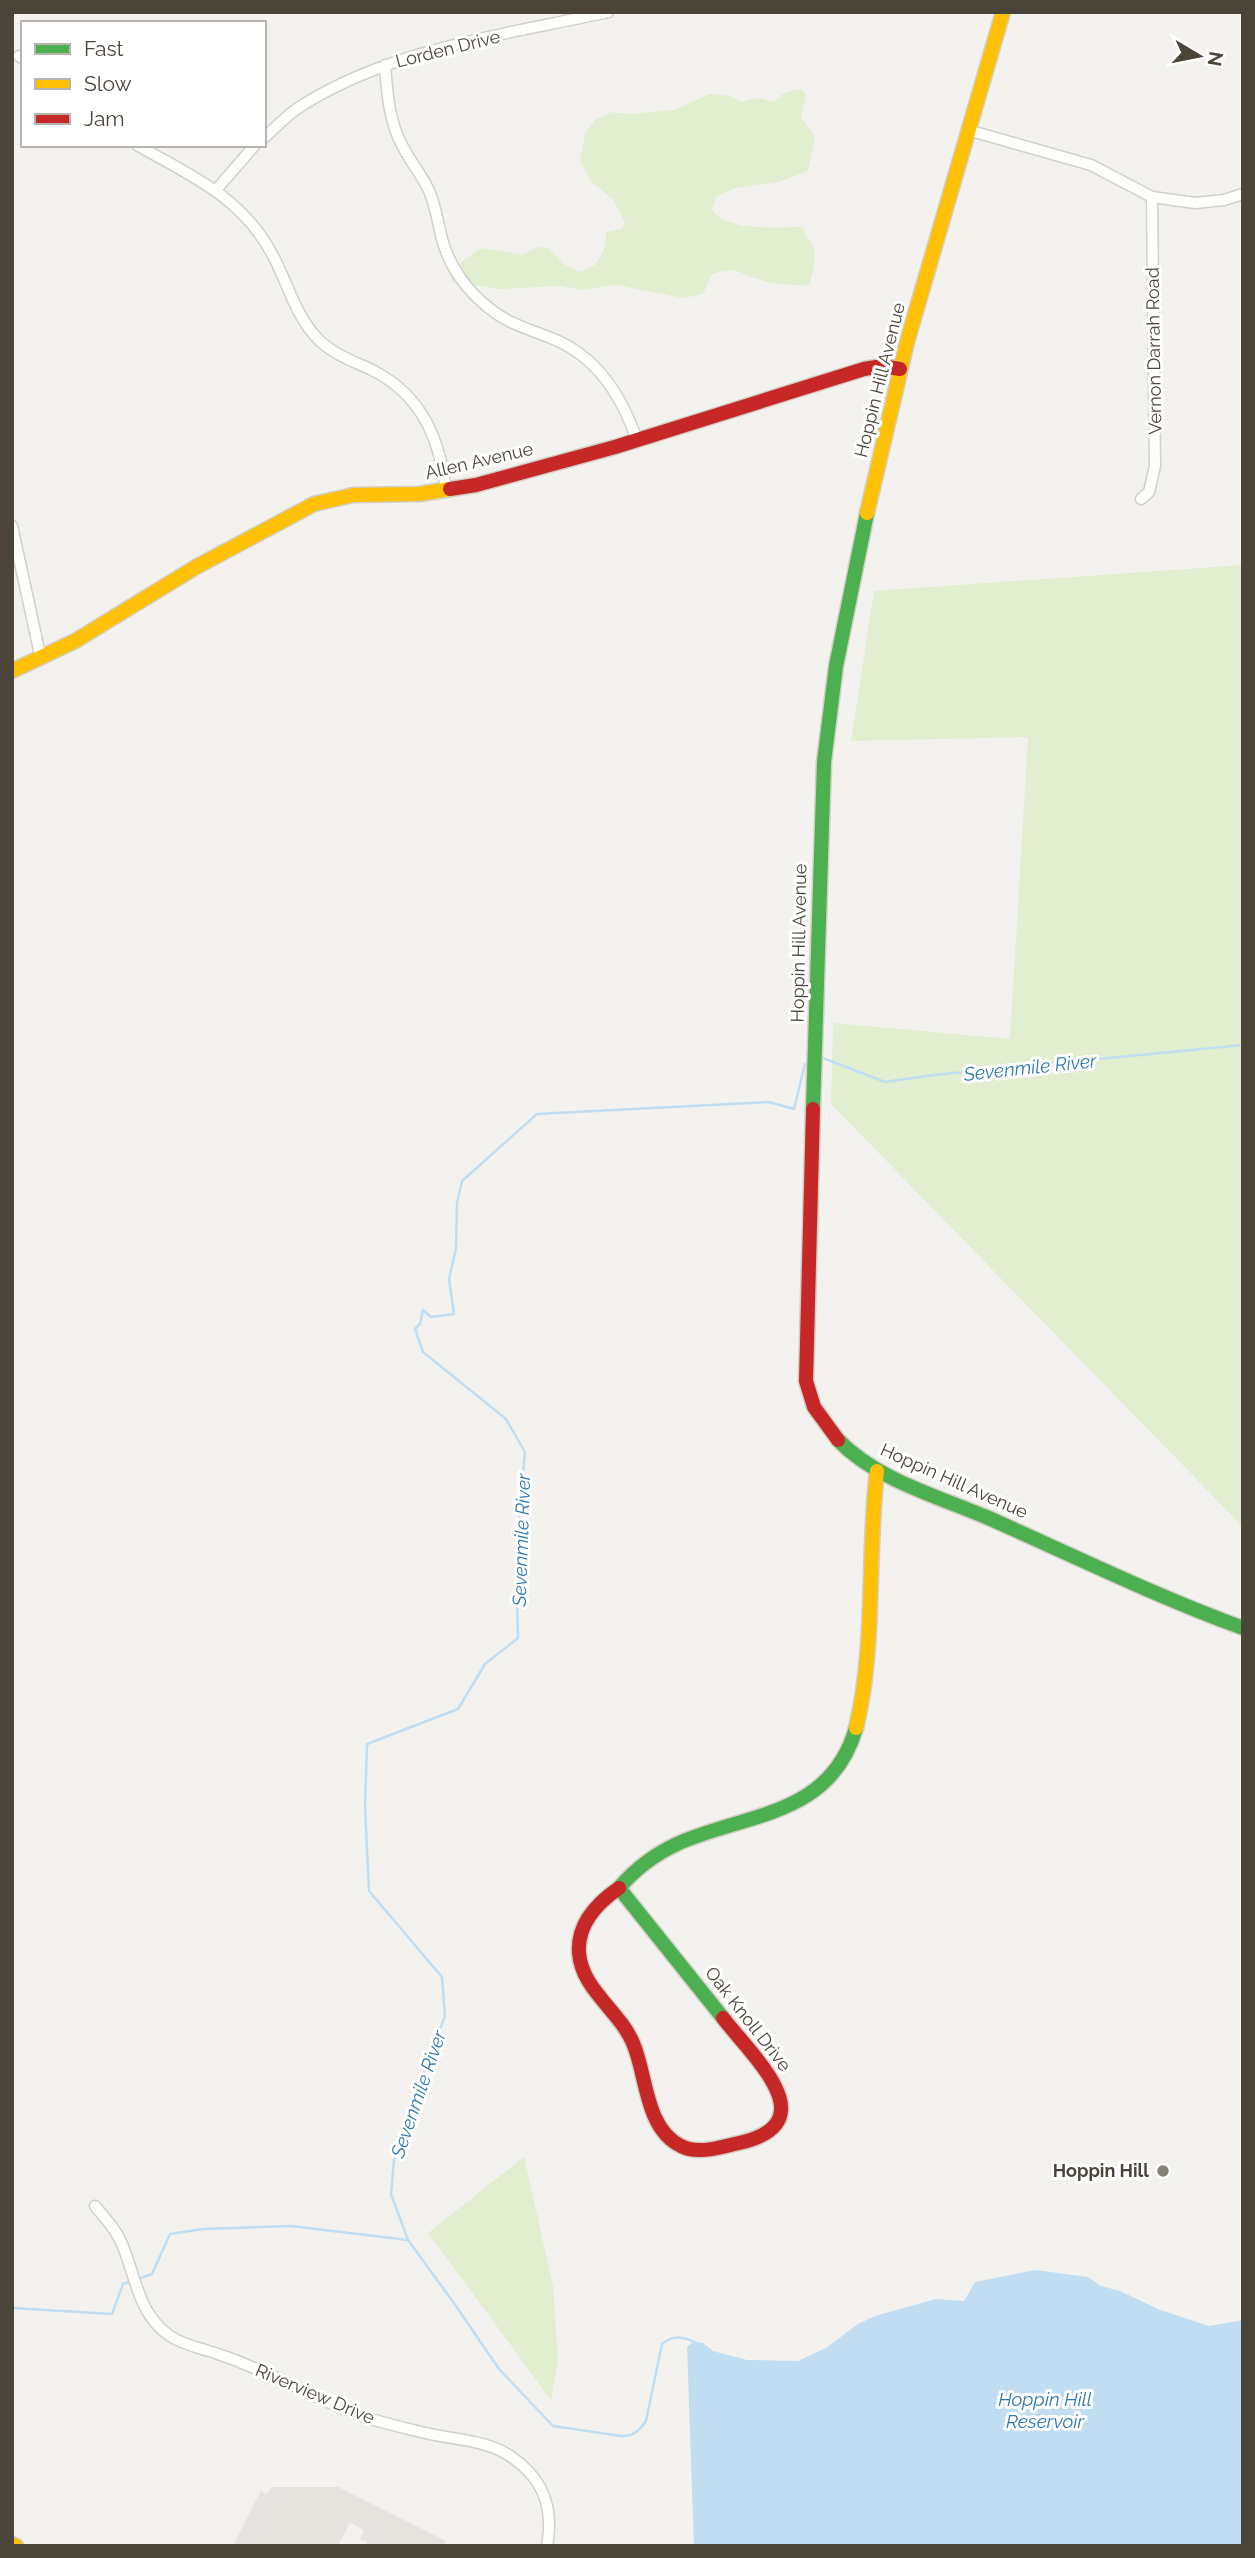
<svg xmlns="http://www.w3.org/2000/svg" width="1255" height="2558" viewBox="0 0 1255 2558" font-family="Raleway,sans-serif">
  <rect width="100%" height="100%" fill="#f4f2ee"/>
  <!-- green -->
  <path fill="#e1eecf" d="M 801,89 L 806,94 L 801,117 L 815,137 L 808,171 L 779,182 L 735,188 L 716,197 L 712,210 C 728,232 777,227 803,227 C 804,236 809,238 813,246 C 818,259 812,273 809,286 C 794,284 775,285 760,280 C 739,273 737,266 712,274 L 703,294 L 684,298 L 616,285 L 580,290 L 561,286 L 500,289 L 451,282 C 452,266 468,257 481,248 L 523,255 L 537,247 L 548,248 L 564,264 L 580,272 C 599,267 607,250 606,232 L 622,229 L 625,222 L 613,200 L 591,181 L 580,160 L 586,131 L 595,120 L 612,112 L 628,114 L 675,110 L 709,94 L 730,96 L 741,102 L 758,98 L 774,102 L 786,92 Z
    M 1243,565 L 1243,1527 L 831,1104 L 833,1023 L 1010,1039 L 1028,737 L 851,741 L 874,591 Z
    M 524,2157 L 553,2286 L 558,2360 L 551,2400 L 428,2233 Z"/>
  <!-- parking -->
  <path fill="#e6e3df" d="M 271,2487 L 338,2487 L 446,2541 L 443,2546 L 365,2546 L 367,2542 L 360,2539 L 364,2530 L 350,2523 L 338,2546 L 233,2546 L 261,2491 L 267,2494 Z"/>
  <!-- water -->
  <path fill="#c0ddf1" d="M 1035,2270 L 1088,2277 L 1101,2286 L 1120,2291 L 1158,2309 L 1209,2326 L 1243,2320 L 1243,2546 L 694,2546 L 687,2347 L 693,2342 L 703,2343 L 713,2351 L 747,2360 L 798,2361 L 826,2348 L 858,2324 L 875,2316 L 936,2299 L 964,2301 L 975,2282 Z"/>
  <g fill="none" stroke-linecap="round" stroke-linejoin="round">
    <!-- stream -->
    <path stroke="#c0ddf1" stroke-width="2.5" d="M 823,1058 L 885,1082 L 934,1075 L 1243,1045
      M 138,2279 L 152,2274 L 170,2234 L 203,2229 L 291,2226 L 408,2240
      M 12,2308 L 112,2314 L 123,2284 L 131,2281
      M 697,2343 C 684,2337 674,2334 662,2344 L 646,2421 C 639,2431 634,2436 621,2436 L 553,2426 L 499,2369 L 456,2306 L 408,2240 L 391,2194 L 395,2149 L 445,2016 L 442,1977 L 369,1891 L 365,1807 L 367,1744 L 458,1709 L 485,1664 L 518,1638 L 516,1556 L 525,1452 L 506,1419 L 423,1352 L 415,1329 L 420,1324 L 423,1310 L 431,1317 L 454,1314 L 449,1279 L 456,1248 L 457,1203 L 462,1181 L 537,1114 L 769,1102 L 794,1109 L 805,1064"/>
    <!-- street casing -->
    <g stroke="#d2d0cb" stroke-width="13">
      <path id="street" d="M 19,56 L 23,59
        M 385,65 C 387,93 389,122 403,147 C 411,163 423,176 430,193 C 436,208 438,223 442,239 C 449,266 467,291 489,308 C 508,324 529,329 551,338 C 597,356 621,395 637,440
        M 971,131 L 1091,165 L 1152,197 L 1195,203 L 1224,200 L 1243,194
        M 264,138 C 276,127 288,114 301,106 C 393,48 504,35 608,12
        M 137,145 C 191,176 241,196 272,254 C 287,281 295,315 317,338 C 332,354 353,361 372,370 C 422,395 440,439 446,492
        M 216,190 L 255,145
        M 1141,499 L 1149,492 L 1155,466 L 1152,197
        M 12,526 L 41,659
        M 95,2206 C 105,2218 116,2229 122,2244 C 136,2277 138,2314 170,2336 C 183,2345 200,2348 215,2353 C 228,2357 241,2362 254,2368 C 289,2381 321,2401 356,2414 C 375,2421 396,2426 417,2431 C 448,2440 486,2438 513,2458 C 544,2480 554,2509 547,2546"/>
    </g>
    <!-- fast casing -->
    <g stroke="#d3cfc5" stroke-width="17">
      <path id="fast" d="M 813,1109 L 824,762 L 836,666 L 867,513
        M 838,1440 C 879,1482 941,1497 993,1520 C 1076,1557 1158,1597 1243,1628
        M 723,2018 L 619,1888 C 636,1868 655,1854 679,1843 C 748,1813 831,1816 856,1728"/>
    </g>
    <!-- slow casing -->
    <g stroke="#d3cfc5" stroke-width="17">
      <path id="slow" d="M 867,513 L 907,342 L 1003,12
        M 12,671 L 75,641 L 196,567 L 314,504 L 353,495 L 419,494 L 450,489
        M 856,1728 C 876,1646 867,1556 877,1471
        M 12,2544 L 16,2546"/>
    </g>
    <!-- jam casing -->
    <g stroke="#d3cfc5" stroke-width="17">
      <path id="jam" d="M 450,489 L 476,485 L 615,447 L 864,369 L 882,366 L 900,369
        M 813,1109 L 806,1381 L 814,1407 L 838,1440
        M 619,1888 C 597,1903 577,1924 579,1953 C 582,1990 619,2010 633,2043 C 647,2075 645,2129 681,2146 C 698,2155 721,2147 739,2143 C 828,2123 753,2057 723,2018"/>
    </g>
    <!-- street -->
    <use href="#street" stroke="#fdfdfc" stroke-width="10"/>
    <!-- fast -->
    <use href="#fast" stroke="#4caf50" stroke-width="14"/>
    <!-- slow -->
    <use href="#slow" stroke="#ffc107" stroke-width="14"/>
    <!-- jam -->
    <use href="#jam" stroke="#c62828" stroke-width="14"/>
  </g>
  <!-- markers -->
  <circle fill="#868178" stroke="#fff" stroke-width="2.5" cx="1163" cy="2171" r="7"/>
  <g text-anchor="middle" stroke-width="6" stroke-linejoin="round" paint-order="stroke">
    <!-- street labels -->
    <g font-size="18" fill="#4b4439" stroke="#fff">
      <text transform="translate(448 49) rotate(-14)" y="6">Lorden Drive</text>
      <text transform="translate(1154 351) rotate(-91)" y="6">Vernon Darrah Road</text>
      <text transform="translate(880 380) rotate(-76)" y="6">Hoppin Hill Avenue</text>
      <text transform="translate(479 461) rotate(-13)" y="6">Allen Avenue</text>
      <text transform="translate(799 943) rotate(-89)" y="6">Hoppin Hill Avenue</text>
      <text transform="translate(954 1481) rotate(24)" y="6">Hoppin Hill Avenue</text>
      <text transform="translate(748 2019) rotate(52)" y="6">Oak Knoll Drive</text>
      <text transform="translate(315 2394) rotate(23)" y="6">Riverview Drive</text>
    </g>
    <!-- poi labels -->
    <g font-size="18" font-weight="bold" fill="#4b4439" stroke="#fff" text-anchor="end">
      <text x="1149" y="2177">Hoppin Hill</text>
    </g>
    <!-- water labels -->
    <g font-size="19" font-style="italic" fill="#2e7ab2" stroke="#fff">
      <text transform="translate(1030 1067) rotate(-6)" y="7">Sevenmile River</text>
      <text transform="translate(521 1540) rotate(-88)" y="7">Sevenmile River</text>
      <text transform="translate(418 2094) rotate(-71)" y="7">Sevenmile River</text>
      <text x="1045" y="2406">Hoppin Hill<tspan x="1045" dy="22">Reservoir</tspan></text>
    </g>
  </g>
  <!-- border -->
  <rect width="1255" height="2558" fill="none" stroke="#4b4439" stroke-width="28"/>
  <!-- legend -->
  <rect x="21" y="21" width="245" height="126" fill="#ffffff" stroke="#b7b4b0" stroke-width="2"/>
  <rect x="35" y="44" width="35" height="10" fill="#4caf50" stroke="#b7b4b0" stroke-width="2"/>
  <text x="84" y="56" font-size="21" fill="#4b4439">Fast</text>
  <rect x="35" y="79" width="35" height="10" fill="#ffc107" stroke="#b7b4b0" stroke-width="2"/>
  <text x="84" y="91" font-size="21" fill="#4b4439">Slow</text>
  <rect x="35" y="114" width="35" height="10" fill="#c62828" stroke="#b7b4b0" stroke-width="2"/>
  <text x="84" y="126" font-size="21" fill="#4b4439">Jam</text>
  <!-- north arrow -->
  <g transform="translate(1199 56) rotate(100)" stroke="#ffffff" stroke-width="5" paint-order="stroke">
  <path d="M0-5L12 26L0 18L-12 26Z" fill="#4b4439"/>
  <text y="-10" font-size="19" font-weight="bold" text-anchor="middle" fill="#4b4439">N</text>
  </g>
</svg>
